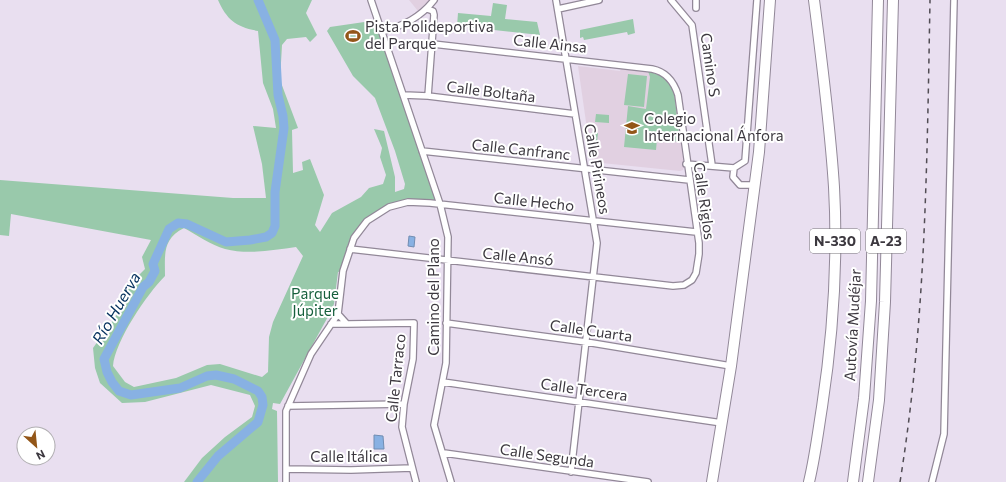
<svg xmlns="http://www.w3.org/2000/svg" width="1006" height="482" viewBox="0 0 1006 482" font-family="Commissioner,sans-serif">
  <rect width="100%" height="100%" fill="#e9dff0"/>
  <!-- education -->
  <path fill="#e1d0e1" d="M 409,0 L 430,0 L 418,11 Z
    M 578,66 L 620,71 L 621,68 L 648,71 L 663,76 L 674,91 L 684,167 L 683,170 L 680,171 L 592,162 L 592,153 L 590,150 Z"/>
  <!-- green -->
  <path fill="#99c9ab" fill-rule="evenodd" d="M 218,0 L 312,0 L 306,13 L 317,35 L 310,42 L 306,37 L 287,39 L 282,45 L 280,80 L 298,128 L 292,130 L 293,173 L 303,170 L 302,162 L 310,159 L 324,195 L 315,225 L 320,232 L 332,213 L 361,197 L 369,188 L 383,184 L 386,175 L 380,157 L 382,148 L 374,129 L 384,131 L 395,177 L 395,192 L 404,189 L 405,184 L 395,151 L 375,98 L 353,76 L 327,31 L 330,27 L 378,20 L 440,204 L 413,202 L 389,207 L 359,230 L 343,271 L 338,272 L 334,304 L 330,313 L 280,404 L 273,403 L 272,409 L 277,411 L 278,482 L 184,482 L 202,458 L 225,437 L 252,417 L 255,406 L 250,395 L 211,385 L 145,402 L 122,403 L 100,383 L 95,368 L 93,348 L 116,316 L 129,285 L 145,269 L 142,257 L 151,240 L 11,214 L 9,236 L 0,235 L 0,180 L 233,198 L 266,198 L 262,164 L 253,126 L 276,128 L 273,109 L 263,83 L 258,31 C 236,27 227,20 218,0 ZM 184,228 C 197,235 211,245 225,249 C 248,255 274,250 296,247 L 303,256 L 273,322 L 269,337 L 268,372 L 262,377 L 220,364 L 207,365 L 176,378 L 134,387 L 125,382 L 113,366 C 115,341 147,294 165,276 C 165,255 162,239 184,228 Z
    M 493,3 L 507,5 L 505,19 L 537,22 L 540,35 L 457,26 L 458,13 L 491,16 Z
    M 633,19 L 635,33 L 628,35 L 627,32 L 584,40 L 583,37 L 580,38 L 580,30 Z
    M 648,71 C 661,75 669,79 674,91 L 680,142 L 657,139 L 656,150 L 624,147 L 628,106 L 646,109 L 650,77 Z
    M 628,74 L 647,76 L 644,107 L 624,105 Z
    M 596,114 L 609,115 L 609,123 L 595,122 Z
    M 592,132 L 598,133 L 596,150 L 590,150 Z"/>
  <!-- water -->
  <path fill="#88b1e3" stroke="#718db2" d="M 409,236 L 415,237 L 414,247 L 408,246 Z
    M 374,435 L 383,436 L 384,449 L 374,449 Z"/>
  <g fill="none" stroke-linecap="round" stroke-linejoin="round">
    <!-- river -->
    <path stroke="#88b1e3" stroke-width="9" d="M 197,482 L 218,456 L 258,422 L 263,405 L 262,397 L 258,391 L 234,379 L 216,375 L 207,376 L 180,388 L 131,395 L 119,391 L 112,382 L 107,372 L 104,359 L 143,287 L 149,282 L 155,271 L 153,264 L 169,229 L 178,223 L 187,224 L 226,242 L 250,240 L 266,237 L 272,233 L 275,226 L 275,192 L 284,128 L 283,116 L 278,95 L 275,40 L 258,0"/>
    <!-- street casing -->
    <g stroke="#928898" stroke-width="8">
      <path id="street" d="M 371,0 L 440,204 L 448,237 L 446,363 L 434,425 L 451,482
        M 556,0 L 597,243 L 571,472
        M 671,0 L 692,25 L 712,165
        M 696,8 L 696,0
        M 427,9 L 433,11 L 434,15 L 428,96
        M 558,9 L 599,0
        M 382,32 C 404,25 420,18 434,0
        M 404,95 L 428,96 L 575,114
        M 422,151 L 689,180
        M 686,164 L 734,168
        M 755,185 L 740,185 L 733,177 L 734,168 L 745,161 L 757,0
        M 350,249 L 673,286 L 684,285 L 692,280 L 696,273 L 699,254 L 699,243 L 678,95 C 674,82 667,72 652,69 L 433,44
        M 338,314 L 347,324 L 414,323 L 413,359 L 404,404 L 402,427 L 416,482
        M 446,323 L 586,342 L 731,366
        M 331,324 L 347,324
        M 443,382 L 722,423
        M 288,406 L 404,404
        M 444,453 L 648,482
        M 286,469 L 351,470 L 412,468
        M 286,482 L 286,411 L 311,354 L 338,314 L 343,271 L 354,238 L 367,221 L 389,207 L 408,202 L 430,203 L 696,232
        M 932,482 L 944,434 L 954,0"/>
    </g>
    <!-- highway casing -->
    <g stroke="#928898" stroke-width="12">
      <path id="highway" d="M 712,482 L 731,366 L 759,152 L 770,0
        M 809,482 C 815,457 818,432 822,407 C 833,335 838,260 834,187 C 830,124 822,62 814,0
        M 853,482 L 864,398 L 871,301 L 878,0
        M 868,482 L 879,400 L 885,302 L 893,0"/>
    </g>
    <!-- street -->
    <use href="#street" stroke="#fff" stroke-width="5.5"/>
    <!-- highway -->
    <use href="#highway" stroke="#fff" stroke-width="10"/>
    <!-- rail -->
    <path stroke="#514c54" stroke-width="1.5" stroke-dasharray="5 5" stroke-linecap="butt" d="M 900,482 C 926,321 927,162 930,0"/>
  </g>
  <!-- icons -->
  <defs>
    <g id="stadium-bare" transform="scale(1.2)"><path d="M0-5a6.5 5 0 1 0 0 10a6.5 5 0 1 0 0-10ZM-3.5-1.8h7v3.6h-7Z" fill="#935618" stroke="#fff" stroke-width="2.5" paint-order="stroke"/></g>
    <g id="school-bare" transform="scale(1.2)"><path d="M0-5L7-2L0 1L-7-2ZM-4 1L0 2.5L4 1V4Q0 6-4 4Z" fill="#935618" stroke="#fff" stroke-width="2.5" paint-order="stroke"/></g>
  </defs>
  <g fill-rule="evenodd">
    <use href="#stadium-bare" x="353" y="36"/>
    <use href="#school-bare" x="632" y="128"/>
  </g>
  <g text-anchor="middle" stroke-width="4" stroke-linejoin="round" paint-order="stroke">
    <!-- shield labels -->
    <g fill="#fff" stroke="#767479" stroke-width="1">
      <rect x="810" y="229" width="50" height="24" rx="3"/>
      <rect x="866" y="229" width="40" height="24" rx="3"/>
    </g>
    <g font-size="14" font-weight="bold" fill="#3c383f">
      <text x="835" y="246">N-330</text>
      <text x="886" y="246">A-23</text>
    </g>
    <!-- poi labels -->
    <g font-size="15" fill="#3c383f" stroke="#fff" text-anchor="start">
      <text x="365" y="32">Pista Polideportiva<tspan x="365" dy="17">del Parque</tspan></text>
      <text x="644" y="124">Colegio<tspan x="644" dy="17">Internacional Ánfora</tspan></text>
    </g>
    <!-- street labels -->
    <g font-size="15" fill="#3c383f" stroke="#fff">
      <text transform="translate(550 44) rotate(6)" y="5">Calle Ainsa</text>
      <text transform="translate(710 65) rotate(82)" y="5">Camino S</text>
      <text transform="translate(491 92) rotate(7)" y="5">Calle Boltaña</text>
      <text transform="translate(521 150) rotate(6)" y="5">Calle Canfranc</text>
      <text transform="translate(597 169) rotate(80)" y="5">Calle Pirineos</text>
      <text transform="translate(704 201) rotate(82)" y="5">Calle Riglos</text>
      <text transform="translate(534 202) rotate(6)" y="5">Calle Hecho</text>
      <text transform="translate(518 257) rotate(6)" y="5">Calle Ansó</text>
      <text transform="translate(434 297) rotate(-90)" y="5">Camino del Plano</text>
      <text transform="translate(853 325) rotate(-87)" y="5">Autovía Mudéjar</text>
      <text transform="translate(591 331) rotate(8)" y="5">Calle Cuarta</text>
      <text transform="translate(396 378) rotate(-84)" y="5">Calle Tarraco</text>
      <text transform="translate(584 390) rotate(8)" y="5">Calle Tercera</text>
      <text transform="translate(547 456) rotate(8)" y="5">Calle Segunda</text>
      <text x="349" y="462">Calle Itálica</text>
    </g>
    <!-- park labels -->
    <g font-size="15" fill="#165f3c" stroke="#fff">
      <text x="315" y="299">Parque<tspan x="315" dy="17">Júpiter</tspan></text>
    </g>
    <!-- water labels -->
    <g font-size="16" font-style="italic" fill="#05315e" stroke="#fff">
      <text transform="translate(116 308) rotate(-60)" y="6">Río Huerva</text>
    </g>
  </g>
  <!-- north arrow -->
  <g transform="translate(36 446) rotate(153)"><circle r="19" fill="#ffffff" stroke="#b1afb2"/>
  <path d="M0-3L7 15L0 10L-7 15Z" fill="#935618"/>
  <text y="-6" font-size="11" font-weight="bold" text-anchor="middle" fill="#3c383f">N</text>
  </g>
</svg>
